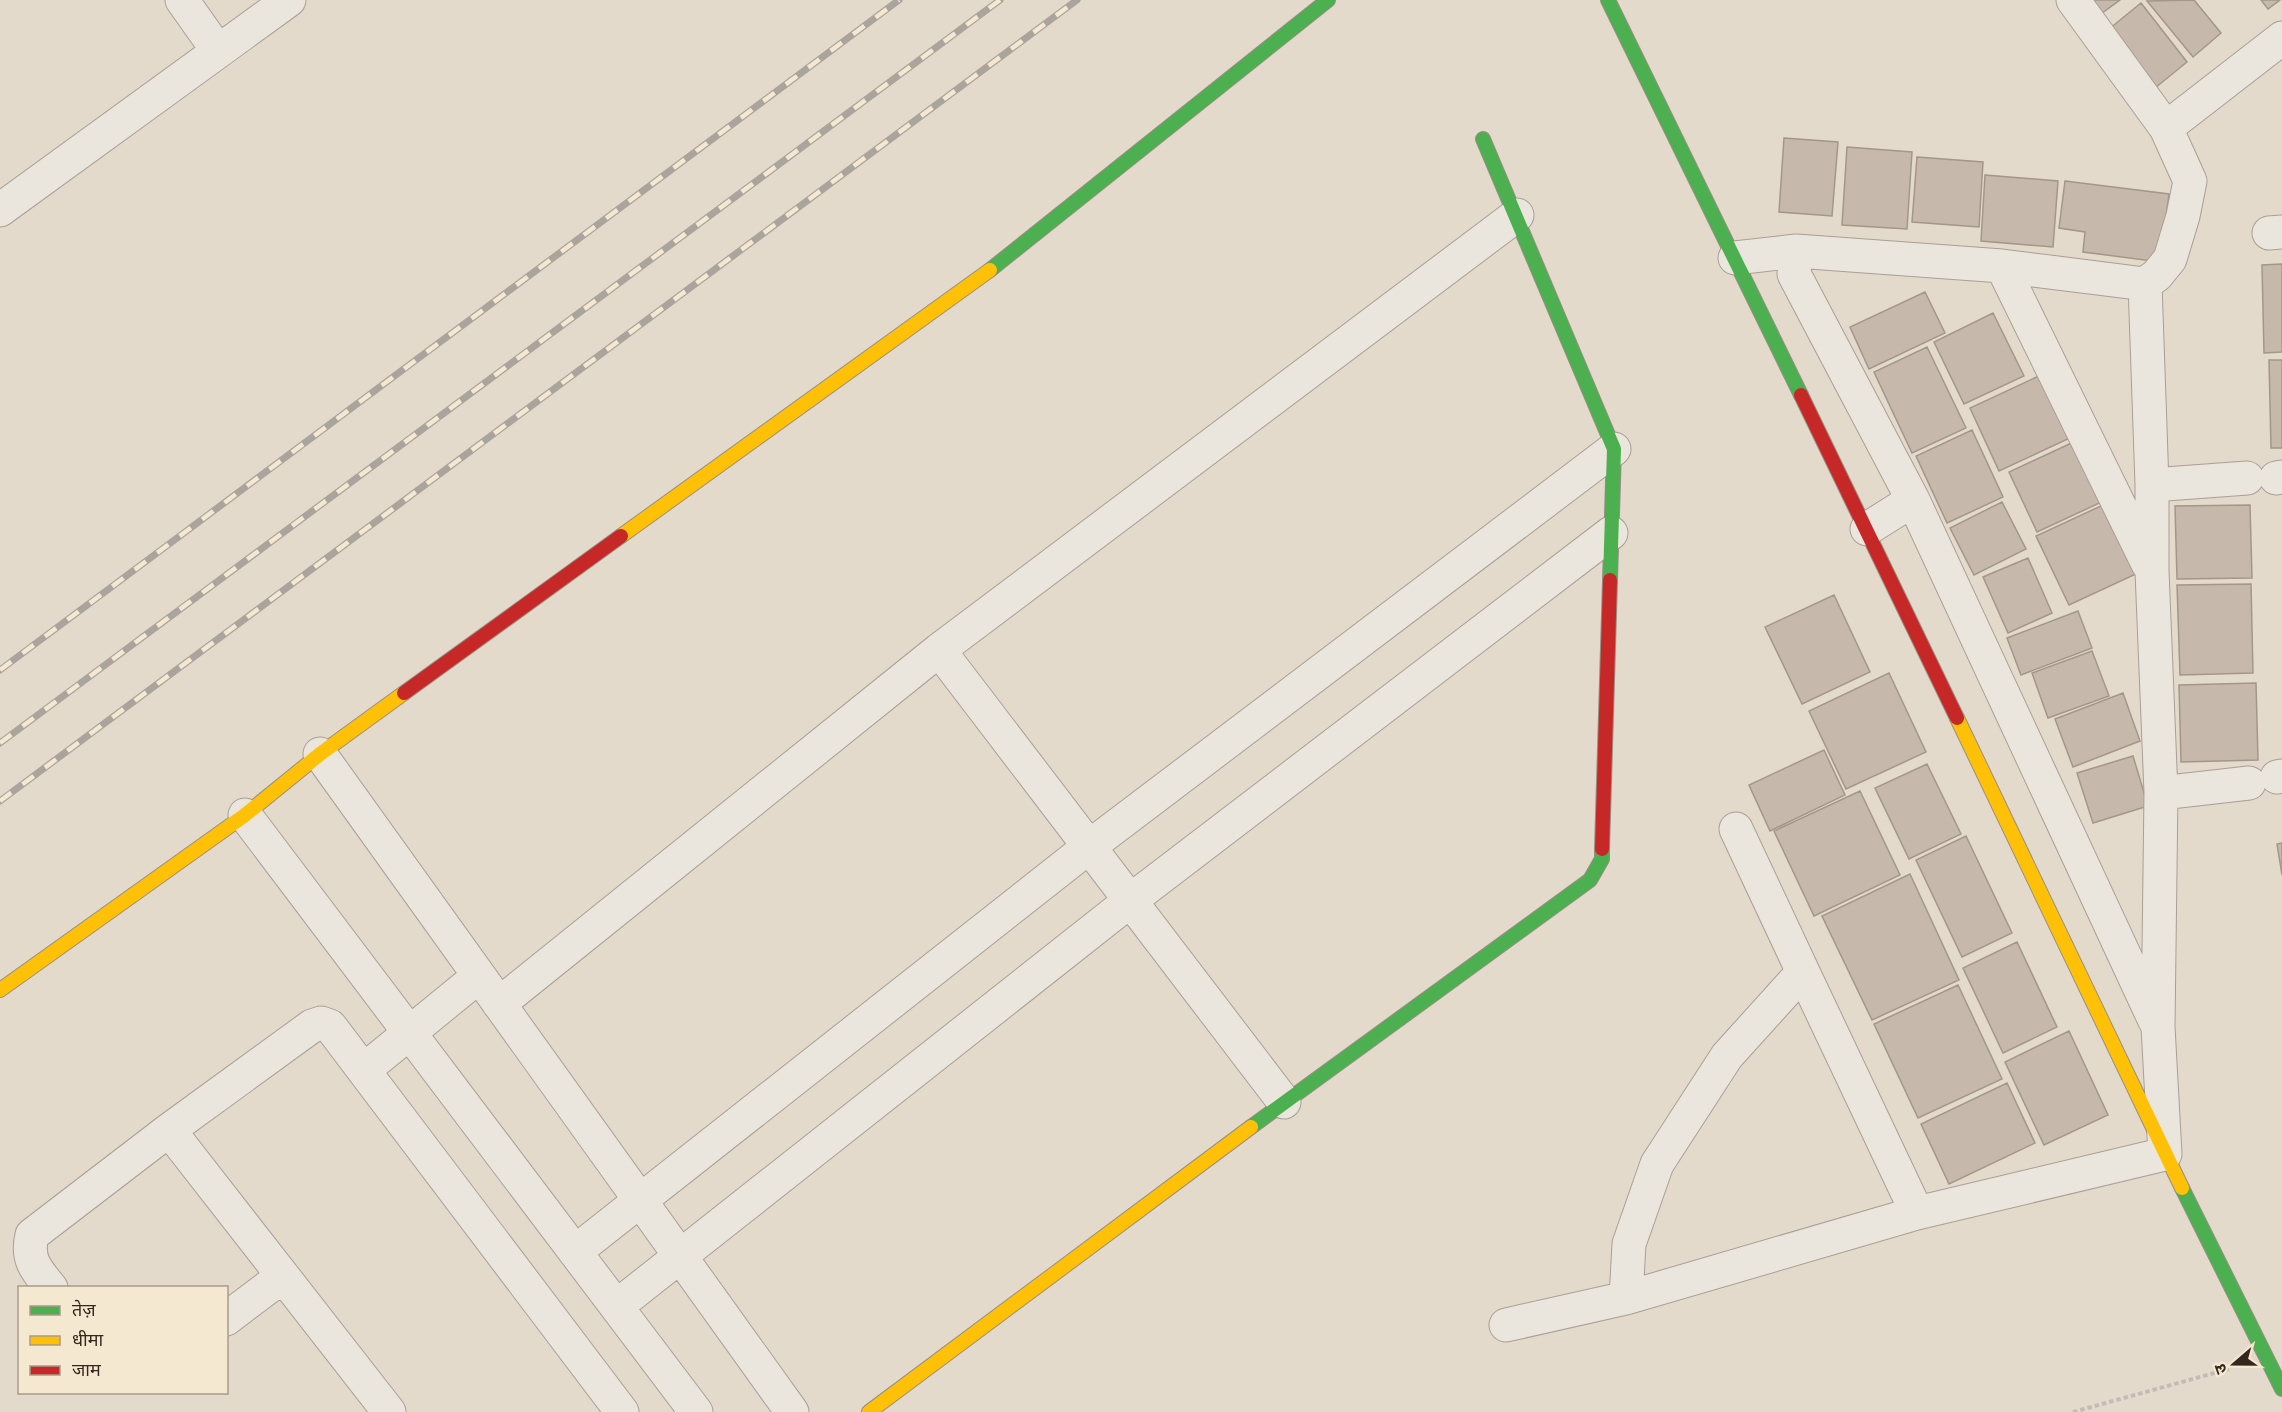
<svg xmlns="http://www.w3.org/2000/svg" width="2282" height="1412" viewBox="0 0 2282 1412" font-family="Georgia,'Noto Sans Devanagari',serif">
  <rect width="100%" height="100%" fill="#e3dacb"/>
  <!-- building -->
  <path fill="#c7b8ac" stroke="#a3968b" stroke-width="1.5" d="M 2081,0 L 2120,0 L 2094,19 Z
    M 2194,0 L 2221,33 L 2193,57 L 2147,1 Z
    M 2261,0 L 2280,0 L 2268,9 Z
    M 2141,3 L 2187,62 L 2155,88 L 2109,29 Z
    M 1784,138 L 1838,142 L 1832,216 L 1779,212 Z
    M 1847,147 L 1912,152 L 1907,229 L 1842,225 Z
    M 1917,157 L 1983,162 L 1979,227 L 1912,222 Z
    M 1985,175 L 2058,181 L 2053,247 L 1981,241 Z
    M 2065,181 L 2169,194 L 2160,262 L 2083,252 L 2085,232 L 2059,228 Z
    M 2282,264 L 2282,352 L 2264,353 L 2262,265 Z
    M 1925,292 L 1945,333 L 1869,369 L 1850,327 Z
    M 1993,313 L 2024,376 L 1964,404 L 1934,342 Z
    M 1927,347 L 1966,428 L 1912,453 L 1874,372 Z
    M 2269,360 L 2282,360 L 2282,448 L 2271,448 Z
    M 2041,375 L 2070,438 L 1999,471 L 1970,408 Z
    M 1972,430 L 2003,497 L 1947,523 L 1916,456 Z
    M 2080,439 L 2108,499 L 2037,532 L 2009,472 Z
    M 2002,502 L 2026,549 L 1974,575 L 1950,528 Z
    M 2103,505 L 2136,574 L 2069,605 L 2036,536 Z
    M 2250,505 L 2252,578 L 2177,579 L 2175,506 Z
    M 2028,558 L 2052,613 L 2008,633 L 1983,577 Z
    M 2251,584 L 2253,673 L 2180,675 L 2177,585 Z
    M 1834,595 L 1870,672 L 1802,704 L 1765,627 Z
    M 2078,611 L 2092,648 L 2021,675 L 2007,638 Z
    M 2092,651 L 2109,696 L 2048,718 L 2032,673 Z
    M 1889,673 L 1926,752 L 1846,789 L 1809,711 Z
    M 2256,683 L 2258,760 L 2181,762 L 2179,685 Z
    M 2123,693 L 2140,741 L 2073,767 L 2055,719 Z
    M 1824,750 L 1845,795 L 1770,831 L 1749,785 Z
    M 2133,756 L 2148,806 L 2093,823 L 2077,773 Z
    M 1927,764 L 1961,834 L 1909,859 L 1875,788 Z
    M 1860,791 L 1900,875 L 1814,916 L 1774,831 Z
    M 1966,836 L 2012,933 L 1962,957 L 1916,860 Z
    M 2282,843 L 2282,875 L 2277,844 Z
    M 1910,874 L 1959,980 L 1872,1020 L 1822,916 Z
    M 2017,942 L 2057,1027 L 2003,1053 L 1963,968 Z
    M 1958,985 L 2002,1079 L 1918,1118 L 1874,1024 Z
    M 2069,1031 L 2108,1115 L 2044,1145 L 2005,1062 Z
    M 2007,1083 L 2035,1143 L 1949,1184 L 1921,1124 Z"/>
  <g fill="none" stroke-linecap="round" stroke-linejoin="round">
    <!-- street casing -->
    <g stroke="#a89f95" stroke-width="35">
      <path id="street" d="M 182,0 L 218,51
        M 2166,128 L 2282,38
        M 0,210 L 289,0
        M 2269,233 L 2282,232
        M 1796,251 L 2002,266 L 2145,284
        M 1735,258 L 1796,251 L 1794,274 L 1913,500 L 1867,529
        M 2002,266 L 2148,564
        M 2276,478 L 2282,477
        M 2152,485 L 2247,478
        M 1913,500 L 2155,1021
        M 939,650 L 1284,1102
        M 320,754 L 792,1412
        M 2277,777 L 2282,776
        M 2161,793 L 2249,783
        M 245,815 L 696,1412
        M 499,1004 L 939,650 L 1517,215
        M 364,1070 L 479,976
        M 169,1130 L 389,1412
        M 1917,1213 L 2165,1154 L 2158,1027 L 2161,793 L 2152,571 L 2152,485 L 2145,284 L 2157,275 L 2170,259 L 2183,216 L 2190,181 L 2166,128 L 2073,0
        M 576,1251 L 1090,846 L 1614,449
        M 51,1288 C 36,1270 26,1259 32,1235 L 169,1130 L 312,1026 L 321,1023 L 330,1026 L 622,1412
        M 1626,1298 L 1917,1213 L 1803,972
        M 617,1306 L 1131,900 L 1611,533
        M 226,1319 L 283,1276
        M 1506,1325 L 1626,1298 L 1629,1244 L 1657,1164 L 1727,1056 L 1803,972 L 1736,829"/>
    </g>
    <!-- fast casing -->
    <g stroke="#988f84" stroke-width="16">
      <path id="fast" d="M 1608,0 L 1801,395
        M 1483,139 L 1614,449 L 1610,580
        M 990,270 L 1328,0
        M 1251,1127 L 1590,880 L 1602,859 L 1602,849
        M 2182,1188 L 2282,1389"/>
    </g>
    <!-- slow casing -->
    <g stroke="#988f84" stroke-width="16">
      <path id="slow" d="M 621,536 L 990,270
        M 1957,718 L 2182,1188
        M 0,990 L 245,815 L 320,754 L 404,693
        M 869,1412 L 1251,1127"/>
    </g>
    <!-- jam casing -->
    <g stroke="#988f84" stroke-width="16">
      <path id="jam" d="M 1801,395 L 1957,718
        M 404,693 L 621,536
        M 1602,849 L 1610,580"/>
    </g>
    <!-- path -->
    <path stroke="#c3bcb4" stroke-width="4" stroke-dasharray="4.5 3" stroke-linecap="butt" d="M 2073,1412 L 2229,1369"/>
    <!-- street -->
    <use href="#street" stroke="#ebe6dd" stroke-width="33"/>
    <!-- fast -->
    <use href="#fast" stroke="#4caf50" stroke-width="14"/>
    <!-- slow -->
    <use href="#slow" stroke="#ffc107" stroke-width="14"/>
    <!-- jam -->
    <use href="#jam" stroke="#c62828" stroke-width="14"/>
    <!-- rail casing -->
    <g stroke="#aaa49d" stroke-width="7">
      <path id="rail" d="M 0,670 L 899,0
        M 0,743 L 1000,0
        M 0,801 L 1077,0"/>
    </g>
    <!-- rail -->
    <use href="#rail" stroke="#f5e8d0" stroke-width="4.5" stroke-dasharray="14" stroke-linecap="butt"/>
  </g>
  <!-- legend -->
  <rect x="18" y="1286" width="210" height="108" fill="#f5e8d0" stroke="#a99b88" stroke-width="1.5"/>
  <rect x="30" y="1306" width="30" height="9" fill="#4caf50" stroke="#a99b88" stroke-width="1.5"/>
  <text x="72" y="1316" font-size="18" fill="#36271d">तेज़</text>
  <rect x="30" y="1336" width="30" height="9" fill="#ffc107" stroke="#a99b88" stroke-width="1.5"/>
  <text x="72" y="1346" font-size="18" fill="#36271d">धीमा</text>
  <rect x="30" y="1366" width="30" height="9" fill="#c62828" stroke="#a99b88" stroke-width="1.5"/>
  <text x="72" y="1376" font-size="18" fill="#36271d">जाम</text>
  <!-- north arrow -->
  <g transform="translate(2234 1364) rotate(250)" stroke="#f5e8d0" stroke-width="4.5" paint-order="stroke">
  <path d="M0-4.5L10 22L0 15L-10 22Z" fill="#36271d"/>
  <text y="-9" font-size="16" font-weight="bold" text-anchor="middle" fill="#36271d">उ</text>
  </g>
</svg>
